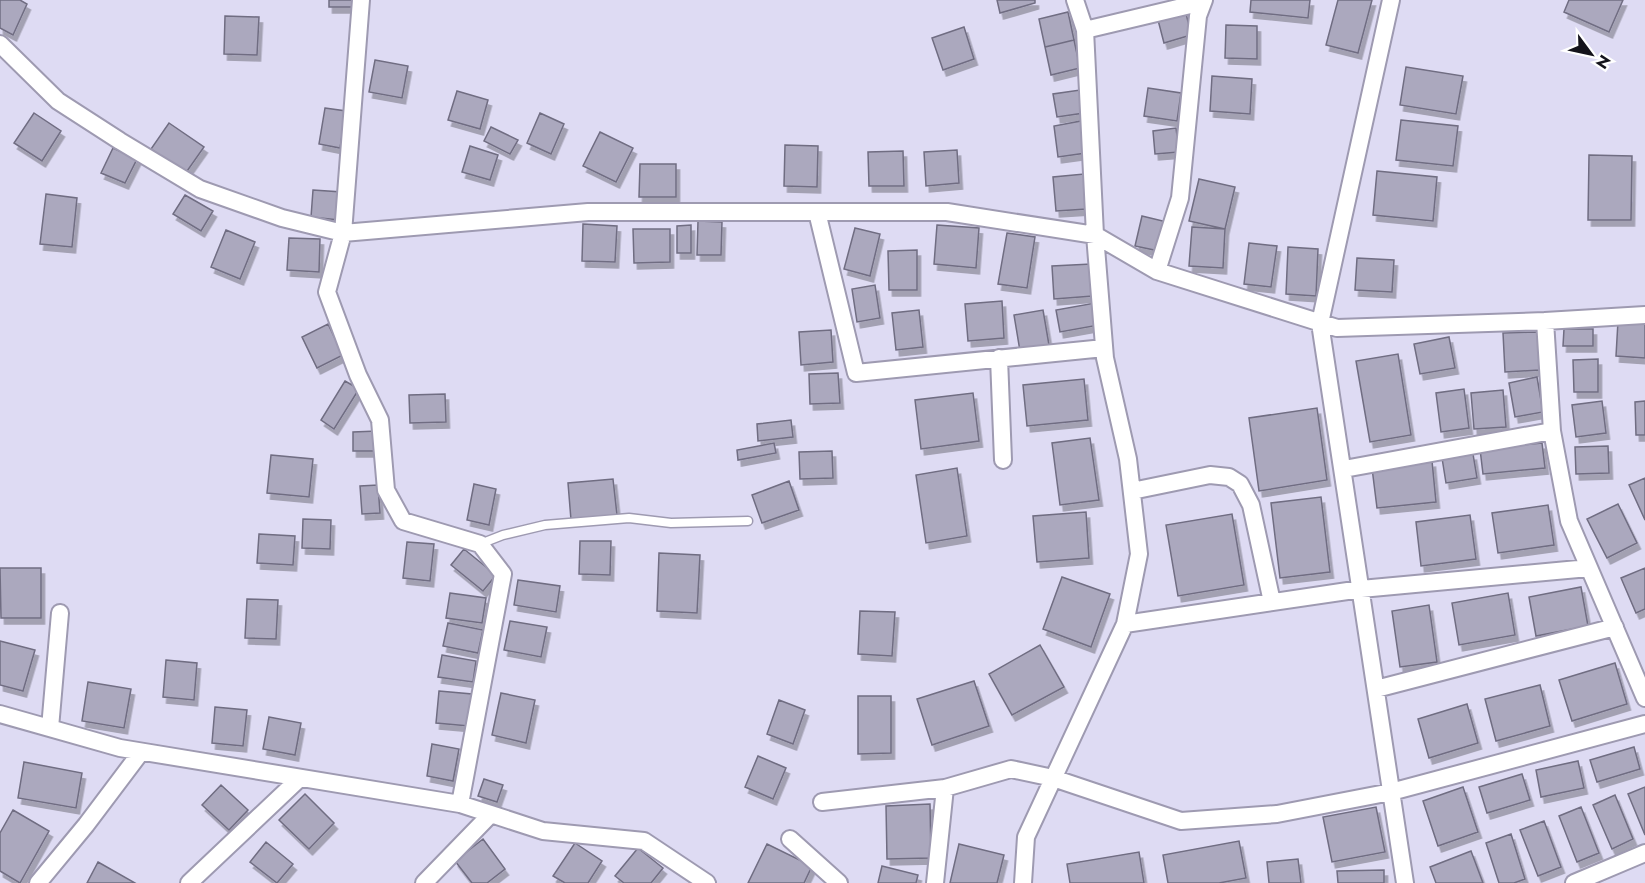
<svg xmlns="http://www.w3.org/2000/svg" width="1645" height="883" viewBox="0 0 1645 883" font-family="Jost,sans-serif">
  <defs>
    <filter id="shadow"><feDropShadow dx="3.5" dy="6" stdDeviation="0" flood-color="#0004"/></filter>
  </defs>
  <rect width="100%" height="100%" fill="#dedbf3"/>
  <!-- building -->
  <path fill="#aba8be" stroke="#706d82" stroke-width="1.5" filter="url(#shadow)" d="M 0,0 L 20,0 L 27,4 L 13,35 L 0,28 Z
    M 329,0 L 356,0 L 356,7 L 329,7 Z
    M 997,0 L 1035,0 L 1035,3 L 1000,13 Z
    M 1251,0 L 1310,0 L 1308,18 L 1250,12 Z
    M 1338,0 L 1372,0 L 1358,53 L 1326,45 Z
    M 1569,0 L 1623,0 L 1609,32 L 1564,12 Z
    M 1068,12 L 1074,40 L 1045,47 L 1039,19 Z
    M 1186,13 L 1191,35 L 1164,43 L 1158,20 Z
    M 225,16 L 259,17 L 257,55 L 224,54 Z
    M 1226,25 L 1257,26 L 1257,59 L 1225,58 Z
    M 964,27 L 974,59 L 943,70 L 932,38 Z
    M 1074,40 L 1080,68 L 1051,75 L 1045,47 Z
    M 375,60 L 408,66 L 402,98 L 369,92 Z
    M 1406,67 L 1463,76 L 1456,114 L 1400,105 Z
    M 1212,76 L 1252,79 L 1250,114 L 1210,111 Z
    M 1148,88 L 1181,93 L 1177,121 L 1144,116 Z
    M 1080,90 L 1084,113 L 1057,117 L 1053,94 Z
    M 457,91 L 488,100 L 480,129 L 448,120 Z
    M 325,108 L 346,111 L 340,148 L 319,144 Z
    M 34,113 L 61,131 L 42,161 L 14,143 Z
    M 540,113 L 564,124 L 551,154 L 527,143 Z
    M 1401,120 L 1458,126 L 1453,166 L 1396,160 Z
    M 1081,121 L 1086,153 L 1058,157 L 1054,126 Z
    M 169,123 L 204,147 L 185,174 L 151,149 Z
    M 491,127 L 518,140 L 510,154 L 484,141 Z
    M 1176,128 L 1179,152 L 1155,154 L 1153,131 Z
    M 600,132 L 633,148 L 616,182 L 583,166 Z
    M 785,145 L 818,146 L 817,187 L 784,186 Z
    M 470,146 L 498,155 L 490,180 L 462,172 Z
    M 113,148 L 137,159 L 125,183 L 101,173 Z
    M 957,150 L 959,183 L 926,186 L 924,152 Z
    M 903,151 L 904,186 L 869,186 L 868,152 Z
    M 1589,155 L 1632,156 L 1631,220 L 1588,220 Z
    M 640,164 L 676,164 L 676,197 L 639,197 Z
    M 1377,171 L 1437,177 L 1433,221 L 1373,215 Z
    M 1084,174 L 1087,209 L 1056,211 L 1053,177 Z
    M 1199,179 L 1235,187 L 1225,229 L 1189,221 Z
    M 313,190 L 342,192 L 339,220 L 311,217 Z
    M 46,194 L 77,198 L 72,247 L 40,244 Z
    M 185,195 L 213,211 L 201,231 L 173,214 Z
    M 1142,216 L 1167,222 L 1159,251 L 1135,246 Z
    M 698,221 L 722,222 L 721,255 L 697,255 Z
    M 583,224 L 617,226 L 615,262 L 582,261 Z
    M 691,225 L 691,253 L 677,253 L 677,226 Z
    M 937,225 L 979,228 L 976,268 L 934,264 Z
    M 1192,227 L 1225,229 L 1223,268 L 1189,266 Z
    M 855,228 L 880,234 L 870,276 L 844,269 Z
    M 633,229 L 670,229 L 670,262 L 634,263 Z
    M 226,230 L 255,242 L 240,279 L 211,267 Z
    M 1007,233 L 1035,237 L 1027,288 L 998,284 Z
    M 289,238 L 320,239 L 319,272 L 287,270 Z
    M 1249,243 L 1277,246 L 1271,287 L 1244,284 Z
    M 1288,247 L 1318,249 L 1316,296 L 1286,294 Z
    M 917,250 L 917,290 L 889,290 L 888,251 Z
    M 1357,258 L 1394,260 L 1392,292 L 1355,290 Z
    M 1091,264 L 1093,296 L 1054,299 L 1052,266 Z
    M 875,285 L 880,318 L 857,322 L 852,289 Z
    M 1002,301 L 1004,338 L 968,341 L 965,304 Z
    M 1095,303 L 1099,325 L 1060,332 L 1056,310 Z
    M 919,310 L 923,347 L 896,350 L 892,313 Z
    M 1043,310 L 1049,345 L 1020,351 L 1014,315 Z
    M 1618,321 L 1645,322 L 1645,358 L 1616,356 Z
    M 328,324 L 343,355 L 317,368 L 302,337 Z
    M 1564,329 L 1593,329 L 1593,346 L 1563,346 Z
    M 831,330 L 833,362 L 801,365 L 799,332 Z
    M 1538,332 L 1540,370 L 1505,372 L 1503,333 Z
    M 1449,337 L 1455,368 L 1420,374 L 1414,344 Z
    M 1398,354 L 1411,435 L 1370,442 L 1356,361 Z
    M 1598,359 L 1598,392 L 1574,392 L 1573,360 Z
    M 838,373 L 840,403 L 810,404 L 809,374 Z
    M 1537,377 L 1543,412 L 1515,417 L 1509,383 Z
    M 1084,379 L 1088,420 L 1027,426 L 1023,385 Z
    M 345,381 L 359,389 L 334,429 L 321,420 Z
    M 1464,389 L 1469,428 L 1441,432 L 1436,393 Z
    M 1503,390 L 1506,427 L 1474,429 L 1471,393 Z
    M 973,393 L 979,441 L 921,449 L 915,400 Z
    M 445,394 L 446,422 L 410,423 L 409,395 Z
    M 1602,401 L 1606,433 L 1576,437 L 1572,405 Z
    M 1645,401 L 1645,435 L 1636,435 L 1635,402 Z
    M 1317,408 L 1327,480 L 1259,491 L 1249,418 Z
    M 791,420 L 793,437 L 758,441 L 757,424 Z
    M 377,431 L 377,451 L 353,451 L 353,432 Z
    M 1090,438 L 1099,500 L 1060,505 L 1052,443 Z
    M 774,443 L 776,453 L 738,460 L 737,450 Z
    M 1542,443 L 1545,468 L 1483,474 L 1480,449 Z
    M 1608,446 L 1609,473 L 1576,474 L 1575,447 Z
    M 832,451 L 833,478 L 800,479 L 799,452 Z
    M 1473,454 L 1477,478 L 1446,483 L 1442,458 Z
    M 271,455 L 313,459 L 309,497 L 267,493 Z
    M 1432,461 L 1436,502 L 1377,508 L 1372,468 Z
    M 957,468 L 967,536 L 926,543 L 916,475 Z
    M 1645,478 L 1645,520 L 1629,485 Z
    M 613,479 L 617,515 L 571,520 L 568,483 Z
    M 789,481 L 799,510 L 762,523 L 752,495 Z
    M 474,484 L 496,489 L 489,525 L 467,520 Z
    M 378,485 L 380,513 L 362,514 L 360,486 Z
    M 1321,497 L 1330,572 L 1280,578 L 1271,503 Z
    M 1618,504 L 1637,543 L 1607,558 L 1587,519 Z
    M 1548,505 L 1554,545 L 1498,553 L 1492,513 Z
    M 1086,512 L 1089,558 L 1037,562 L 1033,516 Z
    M 1232,514 L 1244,585 L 1178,596 L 1166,525 Z
    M 1470,515 L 1476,559 L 1421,566 L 1416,522 Z
    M 303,519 L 331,520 L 330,549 L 302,548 Z
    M 259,534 L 295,536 L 293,565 L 257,563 Z
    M 580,541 L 611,541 L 610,575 L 579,574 Z
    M 407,542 L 434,544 L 430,581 L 403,578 Z
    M 464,549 L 496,575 L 483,591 L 451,565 Z
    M 659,553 L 700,555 L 697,613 L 657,611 Z
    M 0,568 L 41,568 L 41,618 L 1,618 Z
    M 1645,568 L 1645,609 L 1636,613 L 1621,578 Z
    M 1062,577 L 1110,594 L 1091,647 L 1043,629 Z
    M 518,580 L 560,586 L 556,612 L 514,605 Z
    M 1581,587 L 1588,626 L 1536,636 L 1529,597 Z
    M 450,593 L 486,598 L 482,623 L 446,618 Z
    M 1508,593 L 1515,635 L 1459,645 L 1452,603 Z
    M 247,599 L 278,600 L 276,639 L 245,638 Z
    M 1429,605 L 1437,662 L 1400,667 L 1392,611 Z
    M 860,611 L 895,612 L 892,656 L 858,654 Z
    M 510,621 L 547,627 L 541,657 L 504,650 Z
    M 448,623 L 483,630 L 478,653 L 443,646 Z
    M 0,641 L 35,650 L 23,691 L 0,685 Z
    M 1040,645 L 1064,687 L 1012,715 L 989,674 Z
    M 442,655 L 476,661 L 473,682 L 438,677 Z
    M 166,660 L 197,663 L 194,700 L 163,697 Z
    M 1615,663 L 1627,704 L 1572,721 L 1559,680 Z
    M 974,681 L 989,726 L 932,745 L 917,699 Z
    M 88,682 L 131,689 L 124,728 L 82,721 Z
    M 1540,685 L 1550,726 L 1496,741 L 1485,699 Z
    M 439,691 L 472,694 L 469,726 L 436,723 Z
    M 501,693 L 535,700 L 526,743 L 492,735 Z
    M 858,696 L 891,696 L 891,753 L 858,754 Z
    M 779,700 L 805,710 L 793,744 L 767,734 Z
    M 1467,704 L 1478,743 L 1429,758 L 1418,719 Z
    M 215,707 L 247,710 L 243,746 L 212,743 Z
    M 269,717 L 301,723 L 295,755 L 263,749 Z
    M 432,744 L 459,749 L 453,781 L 427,776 Z
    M 1634,747 L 1640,769 L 1597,782 L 1590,760 Z
    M 758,756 L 786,768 L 773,799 L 745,787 Z
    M 1578,761 L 1584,788 L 1541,797 L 1536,770 Z
    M 24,762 L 82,773 L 76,808 L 18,798 Z
    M 1522,774 L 1530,800 L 1487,813 L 1479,787 Z
    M 484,779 L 503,785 L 497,802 L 478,796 Z
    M 221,785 L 248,810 L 229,830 L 202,805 Z
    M 1463,787 L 1478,832 L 1438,846 L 1423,801 Z
    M 1645,787 L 1645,835 L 1628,794 Z
    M 305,794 L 334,823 L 309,849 L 279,820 Z
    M 1615,795 L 1633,839 L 1612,849 L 1593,805 Z
    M 930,804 L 931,858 L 887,859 L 886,806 Z
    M 1376,807 L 1385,852 L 1332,862 L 1323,817 Z
    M 1581,807 L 1599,853 L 1577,862 L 1559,816 Z
    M 13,810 L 49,831 L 20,883 L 0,871 L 0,833 Z
    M 1544,821 L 1561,867 L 1538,876 L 1520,830 Z
    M 1511,834 L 1525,879 L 1514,883 L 1499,883 L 1486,843 Z
    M 483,839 L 505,869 L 487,883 L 472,883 L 455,861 Z
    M 1239,841 L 1246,878 L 1219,883 L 1168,883 L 1163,855 Z
    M 266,842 L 293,864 L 277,883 L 250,862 Z
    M 575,843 L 602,861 L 588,883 L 565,883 L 553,876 Z
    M 767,844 L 812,866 L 804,883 L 748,883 Z
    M 959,844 L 1004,855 L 997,883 L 950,883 Z
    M 638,848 L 663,868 L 651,883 L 624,883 L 615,876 Z
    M 1471,851 L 1483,883 L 1436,883 L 1430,867 Z
    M 1139,852 L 1144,883 L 1070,883 L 1067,864 Z
    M 1298,859 L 1301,883 L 1269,883 L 1267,862 Z
    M 98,862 L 135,883 L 87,883 Z
    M 882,866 L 918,875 L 916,883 L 878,883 Z
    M 1384,870 L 1384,883 L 1338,883 L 1337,871 Z"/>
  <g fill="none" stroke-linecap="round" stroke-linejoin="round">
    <!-- lane casing -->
    <g stroke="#9e9ab1" stroke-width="11">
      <path id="lane" d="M 480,544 L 503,535 L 545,525 L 629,518 L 671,523 L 748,521"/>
    </g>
    <!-- street casing -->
    <g stroke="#9e9ab1" stroke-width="20">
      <path id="street" d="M 361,0 L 343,233 L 327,292 L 358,375 L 380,420 L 386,490 L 403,521 L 480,544 L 503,574 L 460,804
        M 1391,0 L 1320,323 L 1405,883
        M 1085,30 L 1203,2
        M 0,44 L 58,101 L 120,141 L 200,189 L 282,218 L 343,233 L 588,212 L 947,212 L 1095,235 L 1157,271 L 1337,328 L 1545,321 L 1645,315
        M 817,212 L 856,373 L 1104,348
        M 1157,271 L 1180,198 L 1198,16 L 1204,0
        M 1545,321 L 1552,431 L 1569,521 L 1645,698
        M 999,358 L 1003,460
        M 1344,469 L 1552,431
        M 1132,491 L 1210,475 L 1229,477 L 1240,484 L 1251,505 L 1272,602
        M 1125,624 L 1361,589 L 1589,568
        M 1376,689 L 1615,627
        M 0,714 L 120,748 L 460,804 L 543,831 L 644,841 L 707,883
        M 50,728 L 60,613
        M 822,802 L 945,788 L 1011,769 L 1053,778 L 1181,821 L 1277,814 L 1391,792 L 1645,724
        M 790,839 L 839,883
        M 38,883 L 86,825 L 141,752
        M 189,883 L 300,778
        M 424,883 L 491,814
        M 935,883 L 945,788
        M 1023,883 L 1026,837 L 1125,624 L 1139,554 L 1128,459 L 1105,358 L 1095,235 L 1085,30 L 1075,0
        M 1574,883 L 1645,853"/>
    </g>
    <!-- lane -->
    <use href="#lane" stroke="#fff" stroke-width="8"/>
    <!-- street -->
    <use href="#street" stroke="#fff" stroke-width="16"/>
  </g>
  <!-- north arrow -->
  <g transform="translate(1591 54) rotate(123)" stroke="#ffffff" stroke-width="4.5" paint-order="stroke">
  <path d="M0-4.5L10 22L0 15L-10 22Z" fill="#14131b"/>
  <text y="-9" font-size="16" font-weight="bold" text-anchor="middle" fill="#14131b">N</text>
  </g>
</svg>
